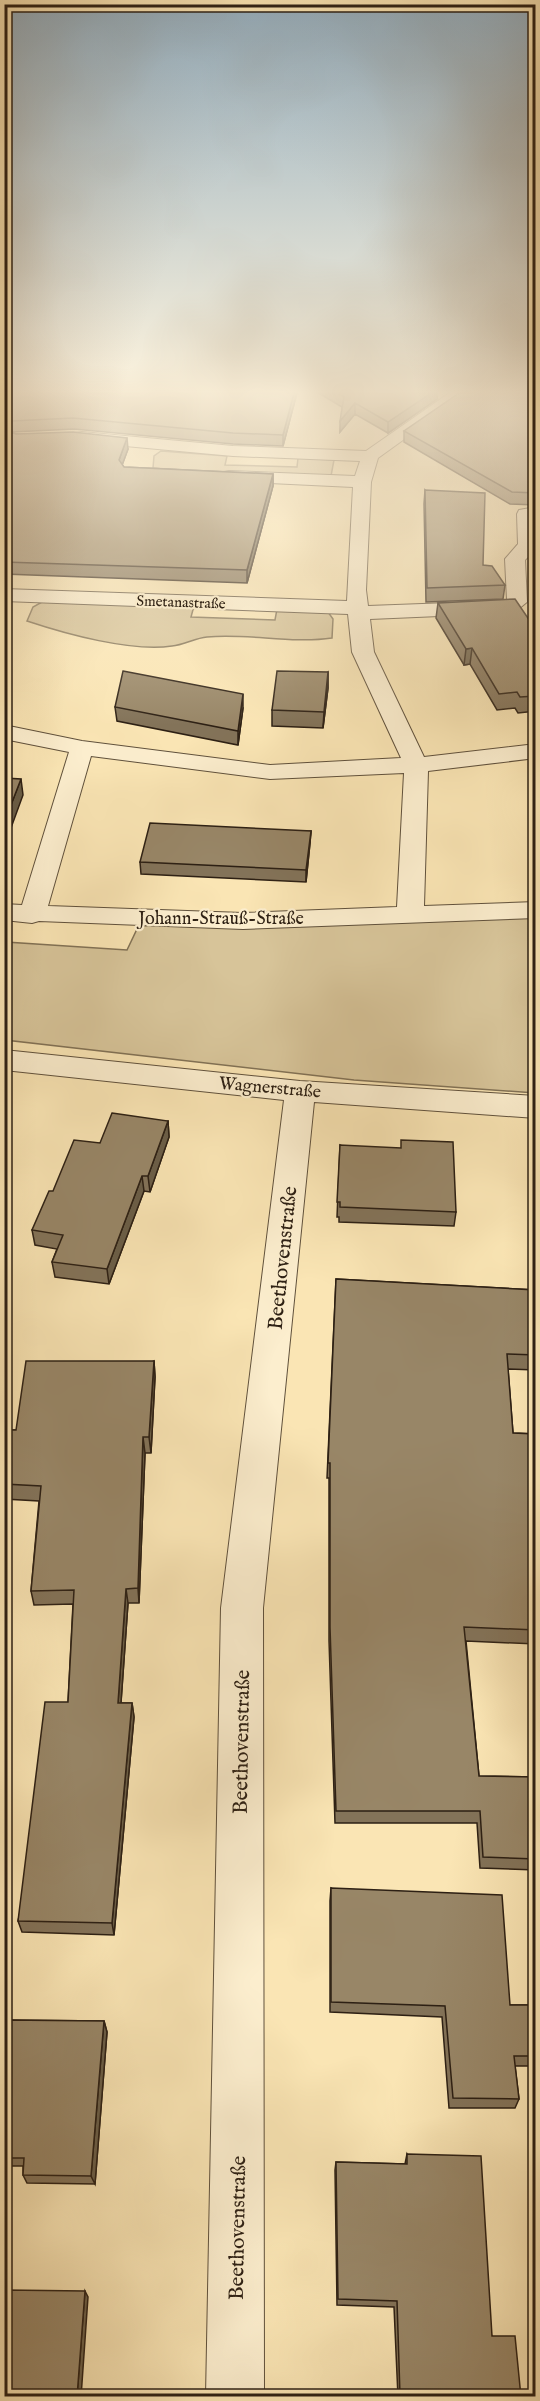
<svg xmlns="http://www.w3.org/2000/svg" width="540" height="2401" viewBox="0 0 540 2401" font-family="'IM FELL English',serif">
  <rect width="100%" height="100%" fill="#fae5b4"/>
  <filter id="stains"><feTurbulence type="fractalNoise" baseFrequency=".00333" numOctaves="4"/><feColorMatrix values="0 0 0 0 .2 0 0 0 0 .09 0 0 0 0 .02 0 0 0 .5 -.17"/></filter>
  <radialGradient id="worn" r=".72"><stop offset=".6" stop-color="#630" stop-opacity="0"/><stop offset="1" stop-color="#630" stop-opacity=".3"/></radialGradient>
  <!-- green -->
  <path fill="#d7c499" stroke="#827256" stroke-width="1.5" d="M 161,451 L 227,456 L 225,465 L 297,467 L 298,458 L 334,460 L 331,476 L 238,474 L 153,468 L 154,456 Z
    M 42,602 L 194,606 L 191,617 L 275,620 L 277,609 L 328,612 L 333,619 L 332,638 C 291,644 248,633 207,637 C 195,638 184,645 172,646 C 131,652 66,634 27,621 L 33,607 Z
    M 535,913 L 535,1093 L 354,1080 L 5,1040 L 4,919 L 9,924 L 6,942 L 127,950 L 138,927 L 156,924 Z"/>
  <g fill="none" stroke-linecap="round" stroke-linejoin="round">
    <!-- minor casing -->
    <g stroke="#60513c" stroke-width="2">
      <path id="minor" d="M 455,389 L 474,389 L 378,458 L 371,482 L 366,590 L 368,606 L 504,601 L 507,600 L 505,559 L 518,544 L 517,514 L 519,510 L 536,507 L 536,554 L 532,553 L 525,560 L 527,602 L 516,611 L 509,613 L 370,619 L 374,652 L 424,757 L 536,744 L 536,758 L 428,771 L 424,906 L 536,902 L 536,918 L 243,929 L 39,921 L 32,923 L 4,920 L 4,904 L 22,905 L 69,752 L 4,739 L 4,725 L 82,741 L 270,765 L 401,758 L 352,652 L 348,614 L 4,601 L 4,589 L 347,601 L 353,487 L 229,481 L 223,480 L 220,476 L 223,472 L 229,471 L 355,476 L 360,461 L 233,456 L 82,442 L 76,441 L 73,437 L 76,433 L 82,432 L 233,446 L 366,451 ZM 91,756 L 270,779 L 404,773 L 397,907 L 243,913 L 48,906 Z
        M 4,1050 L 300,1081 L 536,1096 L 536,1118 L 314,1102 L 263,1608 L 264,2396 L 206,2396 L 221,1608 L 284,1100 L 4,1070 Z"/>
    </g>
    <!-- minor -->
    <use href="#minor" fill="#fceece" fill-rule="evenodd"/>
  </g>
  <!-- wall -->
  <path fill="#837359" stroke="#2d2014" stroke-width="1.5" d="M 4,389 L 298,389 L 283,446 L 233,444 L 74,429 L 12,432 L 11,433 L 128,449 L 122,465 L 124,467 L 273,474 L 273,486 L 247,583 L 4,574 Z
    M 312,389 L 437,389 L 437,399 L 388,433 L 355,414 L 340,432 L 342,407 Z
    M 536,389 L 536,505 L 510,504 L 404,442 L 404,431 Z
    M 425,490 L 483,565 L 505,585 L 503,599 L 426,602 L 424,504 Z
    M 438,603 L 536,630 L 536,711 L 518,713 L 515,708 L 497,710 L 470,664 L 464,665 L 436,618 Z
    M 328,672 L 328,688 L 323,728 L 272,726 L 272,710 Z
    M 115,707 L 243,708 L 238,745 L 117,721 Z
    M 311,831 L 310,843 L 306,882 L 141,874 L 140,862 Z
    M 168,1121 L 169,1137 L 150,1192 L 144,1191 L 109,1284 L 55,1277 L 52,1262 L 57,1249 L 35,1245 L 32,1230 L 100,1143 Z
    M 340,1145 L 456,1212 L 454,1226 L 339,1222 L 339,1217 L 337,1217 Z
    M 336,1279 L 536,1290 L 536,1370 L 508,1369 L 513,1433 L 536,1434 L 536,1644 L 466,1641 L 479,1776 L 536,1777 L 536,1870 L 480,1868 L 477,1823 L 335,1823 L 329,1641 L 329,1478 L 327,1478 Z
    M 154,1361 L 155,1377 L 151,1453 L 145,1453 L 139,1603 L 128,1603 L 121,1703 L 132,1703 L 134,1717 L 114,1935 L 22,1932 L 18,1921 L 68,1702 L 73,1604 L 34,1605 L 31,1591 L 39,1501 L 4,1499 L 4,1430 L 16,1430 Z
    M 331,1888 L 510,2005 L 536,2005 L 536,2066 L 515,2066 L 519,2099 L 515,2108 L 449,2108 L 442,2017 L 330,2012 L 330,1901 Z
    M 4,2020 L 104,2021 L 107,2032 L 95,2184 L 27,2183 L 23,2175 L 23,2166 L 4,2166 Z
    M 407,2154 L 492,2336 L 521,2397 L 398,2397 L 394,2307 L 337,2305 L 335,2170 L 336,2162 L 405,2164 Z"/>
  <!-- shaded-wall -->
  <path fill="#6a5e48" stroke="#2d2014" stroke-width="1.5" d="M 295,389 L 298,389 L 283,446 L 283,435 Z
    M 437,389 L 437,399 L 388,433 L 388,422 Z
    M 355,403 L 355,414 L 340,432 L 340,421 Z
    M 11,421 L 12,432 L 7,437 L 6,426 Z
    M 127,438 L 128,449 L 120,471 L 119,460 Z
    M 273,474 L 273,486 L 247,583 L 247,570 Z
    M 472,648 L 470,664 L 464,665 L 466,649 Z
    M 328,672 L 328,688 L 323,728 L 324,712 Z
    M 243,694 L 243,708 L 238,745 L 238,731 Z
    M 21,779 L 23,795 L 4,847 L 4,823 Z
    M 311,831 L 310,843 L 306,882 L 306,870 Z
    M 168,1121 L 169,1137 L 150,1192 L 148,1176 Z
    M 142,1176 L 144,1191 L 109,1284 L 107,1269 Z
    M 154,1361 L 155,1377 L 151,1453 L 149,1437 Z
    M 143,1437 L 145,1453 L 139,1603 L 138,1588 Z
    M 126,1589 L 128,1603 L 120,1716 L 118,1703 Z
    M 132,1703 L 134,1717 L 114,1935 L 112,1923 Z
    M 104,2021 L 107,2032 L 95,2184 L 91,2176 Z
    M 85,2291 L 88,2297 L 81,2397 L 77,2397 Z"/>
  <!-- building -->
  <path fill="#988667" stroke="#2d2014" stroke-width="1.5" d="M 4,389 L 295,389 L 283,435 L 233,433 L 73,418 L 11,421 L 6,426 L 9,432 L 16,434 L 73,432 L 127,438 L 119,460 L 124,467 L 273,474 L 247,570 L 4,562 Z
    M 330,389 L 437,389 L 388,422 L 355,403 L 340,421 L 344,397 Z
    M 465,389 L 536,389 L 536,493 L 512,492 L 404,431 Z
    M 425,490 L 485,493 L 483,565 L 492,566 L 505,585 L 427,588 Z
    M 515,599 L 536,630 L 536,696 L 520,697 L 517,692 L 499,694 L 472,648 L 466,649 L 438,603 Z
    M 123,671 L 243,694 L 238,731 L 115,707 Z
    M 277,671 L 328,672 L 324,712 L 272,710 Z
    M 4,778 L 21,779 L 4,823 Z
    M 150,823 L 311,831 L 306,870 L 140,862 Z
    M 112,1113 L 168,1121 L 148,1176 L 142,1176 L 107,1269 L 52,1262 L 63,1235 L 32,1230 L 49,1191 L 53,1191 L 74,1140 L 100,1143 Z
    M 401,1140 L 453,1142 L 456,1212 L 340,1207 L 340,1202 L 337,1202 L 340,1145 L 401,1148 Z
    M 336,1279 L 536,1290 L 536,1355 L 507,1354 L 513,1433 L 536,1434 L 536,1630 L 464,1627 L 479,1776 L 536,1777 L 536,1859 L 483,1857 L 480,1811 L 336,1811 L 330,1627 L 330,1463 L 328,1463 Z
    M 26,1361 L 154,1361 L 149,1437 L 143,1437 L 138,1588 L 126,1589 L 118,1703 L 132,1703 L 112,1923 L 18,1921 L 45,1702 L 68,1702 L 74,1590 L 31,1591 L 41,1486 L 4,1484 L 4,1430 L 16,1430 Z
    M 331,1888 L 502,1895 L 510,2005 L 536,2005 L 536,2056 L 514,2056 L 519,2099 L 453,2098 L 445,2006 L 331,2002 Z
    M 4,2020 L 104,2021 L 91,2176 L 23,2175 L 24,2158 L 4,2158 Z
    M 407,2154 L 481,2156 L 492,2336 L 515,2336 L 521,2397 L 400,2395 L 397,2301 L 338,2299 L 336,2162 L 407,2164 Z
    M 4,2290 L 85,2291 L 77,2397 L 4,2397 Z"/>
  <!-- sky -->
  <linearGradient id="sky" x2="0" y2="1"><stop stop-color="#93adbe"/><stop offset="0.54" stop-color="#fdf3dd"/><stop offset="1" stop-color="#fdf3dd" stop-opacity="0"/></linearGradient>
  <rect width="540" height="725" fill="url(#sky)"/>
  <g text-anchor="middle" stroke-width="4.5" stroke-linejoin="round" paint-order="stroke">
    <!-- far-street labels -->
    <g font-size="15" fill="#2d2014" stroke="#fceece">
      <text transform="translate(181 602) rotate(2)" y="5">Smetanastraße</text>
    </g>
    <!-- street labels -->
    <g font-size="18" fill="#2d2014" stroke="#fceece">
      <text x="221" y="924">Johann-Strauß-Straße</text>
      <text transform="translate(270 1087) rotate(5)" y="6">Wagnerstraße</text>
    </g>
    <!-- near-street labels -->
    <g font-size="21" fill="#2d2014" stroke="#fceece">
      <text transform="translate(282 1258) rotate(-84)" y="7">Beethovenstraße</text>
      <text transform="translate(241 1742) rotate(-89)" y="7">Beethovenstraße</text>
      <text transform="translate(237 2228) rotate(-89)" y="7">Beethovenstraße</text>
    </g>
  </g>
  <!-- margin -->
  <rect width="540" height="2401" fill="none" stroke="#fae5b4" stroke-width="24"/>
  <rect x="6" y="6" width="528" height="2389" fill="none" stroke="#2d2014" stroke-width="3"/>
  <rect x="12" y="12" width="516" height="2377" fill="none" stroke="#2d2014" stroke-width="1.5"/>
  <rect width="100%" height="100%" filter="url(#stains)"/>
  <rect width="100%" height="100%" fill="url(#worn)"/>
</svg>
